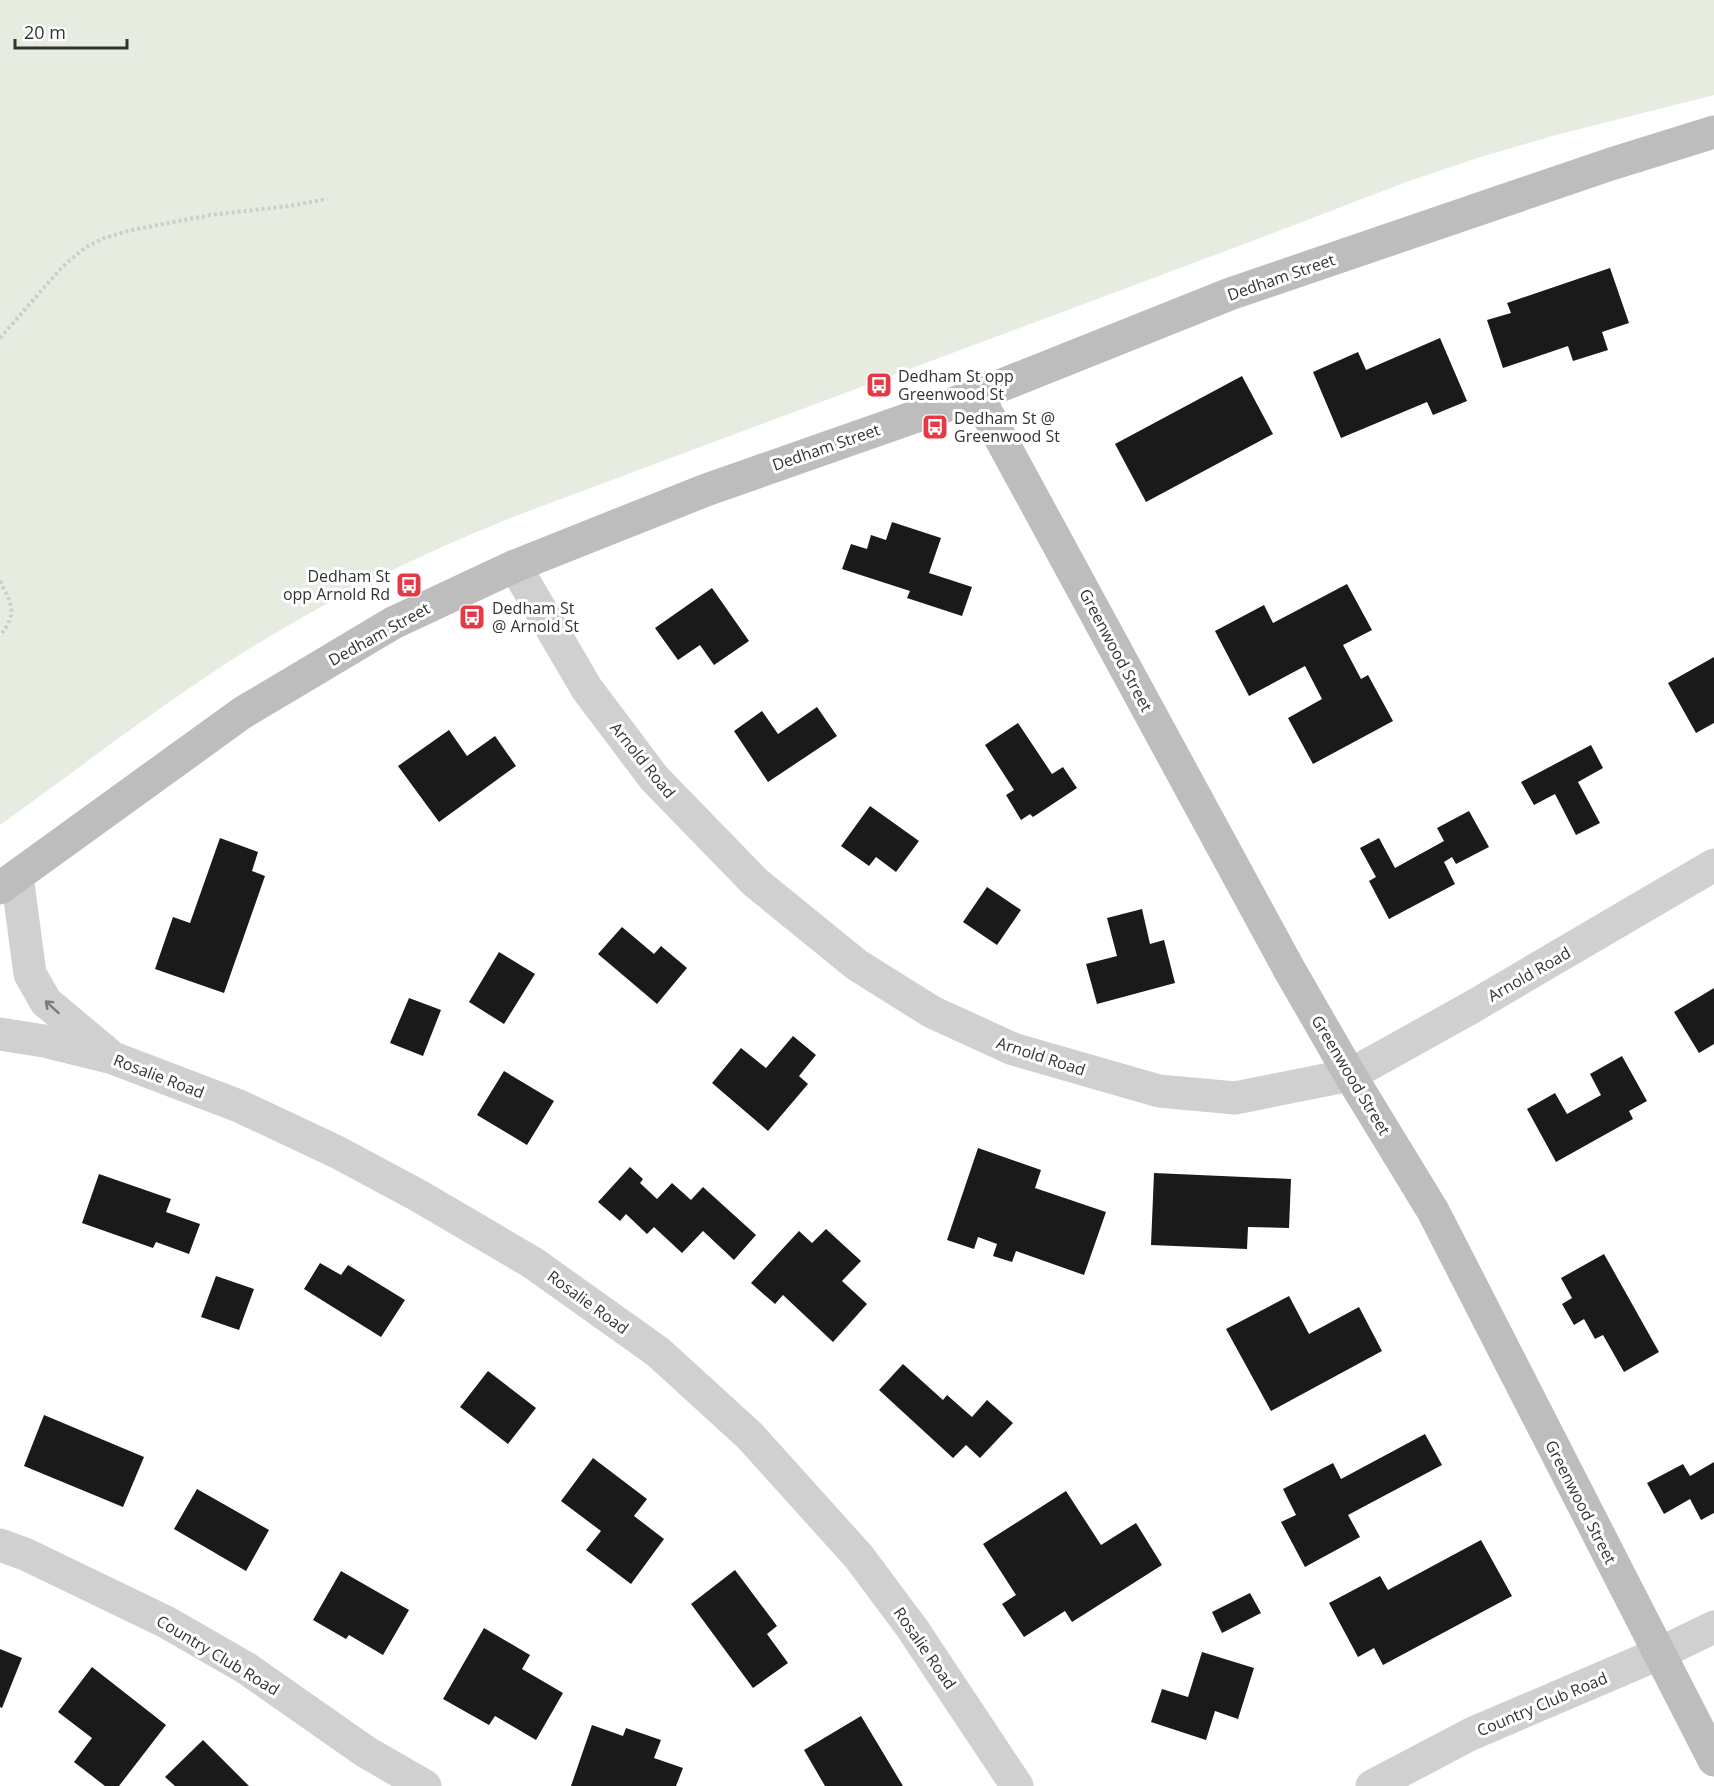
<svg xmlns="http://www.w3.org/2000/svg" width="1714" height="1786" viewBox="0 0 1714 1786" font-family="'Open Sans',sans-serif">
  <rect width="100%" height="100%" fill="#fff"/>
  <!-- green -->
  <path fill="#e6ecdf" d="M 0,0 L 1714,0 L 1714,95 L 1556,135 L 1477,158 L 1401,184 L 1247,243 L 518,515 C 427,551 340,593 257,644 C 168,699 85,764 0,825 Z"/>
  <!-- building -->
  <path fill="#1a1a1a" d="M 1610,268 L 1629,323 L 1602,332 L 1608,350 L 1573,361 L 1568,346 L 1503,368 L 1487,320 L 1511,313 L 1507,303 Z
    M 1440,338 L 1467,401 L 1433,415 L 1427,402 L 1341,438 L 1313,372 L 1358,352 L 1366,370 Z
    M 1242,376 L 1273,434 L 1146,502 L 1115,444 Z
    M 892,522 L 941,538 L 929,573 L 972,587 L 962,616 L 907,598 L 910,591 L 842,569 L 851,544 L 867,549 L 871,535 L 886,540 Z
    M 1347,584 L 1372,630 L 1343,645 L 1361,679 L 1368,675 L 1393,721 L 1313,764 L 1288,718 L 1322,699 L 1305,666 L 1249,696 L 1215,631 L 1264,605 L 1273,623 Z
    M 712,588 L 749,641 L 714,665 L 700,645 L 678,660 L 655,628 Z
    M 1714,657 L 1714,723 L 1696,733 L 1668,683 Z
    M 817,707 L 837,736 L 768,782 L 734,731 L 762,711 L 778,734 Z
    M 1018,723 L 1052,774 L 1063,767 L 1077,788 L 1033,817 L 1030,814 L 1021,820 L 1006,795 L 1014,790 L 985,745 Z
    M 449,730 L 467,756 L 495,736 L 516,766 L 439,822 L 398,766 Z
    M 1591,745 L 1603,768 L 1578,782 L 1600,823 L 1576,835 L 1555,794 L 1534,805 L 1521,782 Z
    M 870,806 L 919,841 L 896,872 L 876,857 L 869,866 L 841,846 Z
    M 1469,811 L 1489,847 L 1456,864 L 1452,857 L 1444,862 L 1455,884 L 1389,919 L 1369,881 L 1376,877 L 1360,848 L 1379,838 L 1395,868 L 1444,841 L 1437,828 Z
    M 220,838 L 258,852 L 252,871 L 265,876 L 224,993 L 155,969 L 173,917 L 190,923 Z
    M 987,887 L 1021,910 L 997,945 L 963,922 Z
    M 1142,909 L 1150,944 L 1164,940 L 1175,983 L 1097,1004 L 1086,964 L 1117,956 L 1107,918 Z
    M 622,927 L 654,954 L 661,946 L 687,968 L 657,1004 L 598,954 Z
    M 499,952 L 535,974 L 504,1024 L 469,1002 Z
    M 1714,988 L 1714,1044 L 1699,1053 L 1674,1012 Z
    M 409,998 L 441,1010 L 423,1056 L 390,1043 Z
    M 793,1036 L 816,1055 L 799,1076 L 808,1084 L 768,1131 L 712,1083 L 741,1048 L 766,1068 Z
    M 1622,1056 L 1647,1101 L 1629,1111 L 1633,1119 L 1556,1162 L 1527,1109 L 1555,1093 L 1567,1114 L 1601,1095 L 1590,1074 Z
    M 504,1071 L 554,1101 L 527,1145 L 477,1115 Z
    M 978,1148 L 1041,1170 L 1035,1188 L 1106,1212 L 1084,1275 L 1016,1251 L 1012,1262 L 993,1256 L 997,1244 L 978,1237 L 974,1249 L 947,1240 Z
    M 630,1167 L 643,1179 L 640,1183 L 657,1199 L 672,1183 L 691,1200 L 703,1187 L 756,1235 L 734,1260 L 703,1231 L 682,1253 L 654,1227 L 647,1234 L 626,1214 L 620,1221 L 598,1202 Z
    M 1154,1173 L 1291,1179 L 1289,1228 L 1248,1227 L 1247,1249 L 1151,1245 Z
    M 99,1174 L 171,1199 L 166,1212 L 200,1224 L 189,1254 L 156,1242 L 153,1248 L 82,1223 Z
    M 826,1229 L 861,1261 L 842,1281 L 867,1304 L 833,1342 L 783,1295 L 775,1304 L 751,1283 L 799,1231 L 812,1243 Z
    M 1604,1254 L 1659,1352 L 1624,1372 L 1603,1335 L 1595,1339 L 1584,1319 L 1574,1325 L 1562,1304 L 1572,1298 L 1561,1278 Z
    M 320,1263 L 341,1275 L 348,1265 L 405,1300 L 381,1337 L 304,1289 Z
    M 216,1276 L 254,1289 L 239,1330 L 201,1317 Z
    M 1289,1296 L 1309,1334 L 1359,1307 L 1382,1351 L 1271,1411 L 1226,1329 Z
    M 903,1364 L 943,1400 L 947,1395 L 972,1417 L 987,1400 L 1013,1423 L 980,1458 L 966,1445 L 953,1458 L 879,1390 Z
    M 488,1371 L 536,1408 L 508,1444 L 460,1407 Z
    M 44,1415 L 144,1457 L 123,1507 L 24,1466 Z
    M 1425,1434 L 1442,1465 L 1348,1515 L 1360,1537 L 1305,1567 L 1281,1522 L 1296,1515 L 1283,1489 L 1333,1463 L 1341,1479 Z
    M 593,1458 L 647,1499 L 634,1516 L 664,1539 L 631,1584 L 586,1550 L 601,1531 L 561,1501 Z
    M 1714,1462 L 1714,1513 L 1701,1520 L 1690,1499 L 1664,1514 L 1647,1483 L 1683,1464 L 1690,1476 Z
    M 197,1489 L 269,1530 L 246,1571 L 174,1529 Z
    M 1066,1491 L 1101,1545 L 1136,1523 L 1162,1565 L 1072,1622 L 1065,1611 L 1024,1637 L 1002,1604 L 1016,1595 L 983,1544 Z
    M 1481,1540 L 1512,1596 L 1383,1665 L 1374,1648 L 1358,1657 L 1329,1603 L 1380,1576 L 1388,1590 Z
    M 735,1570 L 777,1626 L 767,1634 L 788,1663 L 753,1688 L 691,1604 Z
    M 341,1571 L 409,1610 L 383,1655 L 349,1635 L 346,1639 L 313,1620 Z
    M 1250,1593 L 1261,1613 L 1222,1633 L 1212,1612 Z
    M 484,1628 L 530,1655 L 522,1669 L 563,1693 L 536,1740 L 495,1716 L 489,1725 L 443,1699 Z
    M 0,1649 L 22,1658 L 2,1708 L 0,1707 Z
    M 1202,1652 L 1254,1668 L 1238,1719 L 1215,1711 L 1206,1740 L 1151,1722 L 1162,1689 L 1188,1697 Z
    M 92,1667 L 166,1725 L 119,1786 L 105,1786 L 74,1762 L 92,1738 L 58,1712 Z
    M 861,1716 L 903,1786 L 825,1786 L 804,1750 Z
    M 592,1725 L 623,1736 L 626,1728 L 661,1740 L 654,1758 L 683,1768 L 676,1786 L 571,1786 Z
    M 203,1740 L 249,1786 L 175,1786 L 165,1777 Z"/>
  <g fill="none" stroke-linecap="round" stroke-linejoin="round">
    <!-- path -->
    <path stroke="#cdcdcd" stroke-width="4" stroke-dasharray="3 3" stroke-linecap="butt" d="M 0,338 L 62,267 L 86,247 L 104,238 L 132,230 L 210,215 L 289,206 L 327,199
      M 0,581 C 12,605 18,612 0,636"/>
    <!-- street -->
    <path stroke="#d0d0d0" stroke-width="33" d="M 515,566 L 587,689 L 654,778 L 755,882 L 857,965 L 932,1012 L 1013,1049 L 1159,1091 L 1235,1098 L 1350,1075 L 1472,1007 L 1714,865
      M 17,876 L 30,974 L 46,1002 L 107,1053
      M 0,1034 L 44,1041 L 113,1058 L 239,1106 L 337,1152 L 419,1196 L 533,1263 L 658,1352 L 750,1436 L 859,1557 L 912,1628 L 1017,1786
      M 0,1545 L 25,1554 L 166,1622 L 246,1668 L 366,1752 L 425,1786
      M 1372,1786 L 1471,1734 L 1658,1654 L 1714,1627"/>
    <!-- secondary -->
    <path stroke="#bdbdbd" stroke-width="33" d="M 977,395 L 1289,969 L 1350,1075 L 1433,1211 L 1714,1760
      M 0,888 L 242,713 L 393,623 L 515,566 L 706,490 L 977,395 L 1230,294 L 1611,164 L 1714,132"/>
  </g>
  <!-- one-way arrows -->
  <defs><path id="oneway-shaft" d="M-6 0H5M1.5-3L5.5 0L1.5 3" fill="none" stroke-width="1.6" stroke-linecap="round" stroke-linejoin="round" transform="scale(1.5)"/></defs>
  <use stroke="#7a7a7a" href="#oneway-shaft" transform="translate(52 1007) rotate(-138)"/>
  <!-- icons -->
  <defs>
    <g id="bus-square" transform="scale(1.35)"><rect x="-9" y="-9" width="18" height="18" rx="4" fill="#e63946" stroke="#fff"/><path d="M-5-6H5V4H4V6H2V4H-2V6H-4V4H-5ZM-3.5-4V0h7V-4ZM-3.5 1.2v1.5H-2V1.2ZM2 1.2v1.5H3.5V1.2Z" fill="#fff"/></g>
  </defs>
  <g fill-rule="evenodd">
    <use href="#bus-square" x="879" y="385"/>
    <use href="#bus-square" x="935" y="427"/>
    <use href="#bus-square" x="409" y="585"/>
    <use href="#bus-square" x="472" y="617"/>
  </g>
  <g text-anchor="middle" stroke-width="6" stroke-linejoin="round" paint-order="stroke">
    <!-- street labels -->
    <g font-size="16" fill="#333" stroke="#fff">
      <text transform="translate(1281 277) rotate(-19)" y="6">Dedham Street</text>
      <text transform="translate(826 447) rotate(-19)" y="6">Dedham Street</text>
      <text transform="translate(379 634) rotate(-29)" y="6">Dedham Street</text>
      <text transform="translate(1116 650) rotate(62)" y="6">Greenwood Street</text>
      <text transform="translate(643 760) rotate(51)" y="6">Arnold Road</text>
      <text transform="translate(1529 974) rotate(-30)" y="6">Arnold Road</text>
      <text transform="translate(1041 1056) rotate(18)" y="6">Arnold Road</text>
      <text transform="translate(1351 1075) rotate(59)" y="6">Greenwood Street</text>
      <text transform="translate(159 1076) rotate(21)" y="6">Rosalie Road</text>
      <text transform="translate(588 1302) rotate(36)" y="6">Rosalie Road</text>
      <text transform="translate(1581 1502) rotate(63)" y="6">Greenwood Street</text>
      <text transform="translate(925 1648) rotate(55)" y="6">Rosalie Road</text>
      <text transform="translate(218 1655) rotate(31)" y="6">Country Club Road</text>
      <text transform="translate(1542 1704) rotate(-23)" y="6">Country Club Road</text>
    </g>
    <!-- poi labels -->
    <g font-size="16" fill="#333" stroke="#fff" text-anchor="start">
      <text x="898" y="382">Dedham St opp<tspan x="898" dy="18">Greenwood St</tspan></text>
      <text x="954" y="424">Dedham St @<tspan x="954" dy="18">Greenwood St</tspan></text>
      <text x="390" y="582" text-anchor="end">Dedham St<tspan x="390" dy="18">opp Arnold Rd</tspan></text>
      <text x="492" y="614">Dedham St<tspan x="492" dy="18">@ Arnold St</tspan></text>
    </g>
  </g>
  <!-- scale -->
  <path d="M15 39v9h112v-9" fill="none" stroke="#333333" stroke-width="3"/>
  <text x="24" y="39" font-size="18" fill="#333333" stroke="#ffffff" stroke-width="4.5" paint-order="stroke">20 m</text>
</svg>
